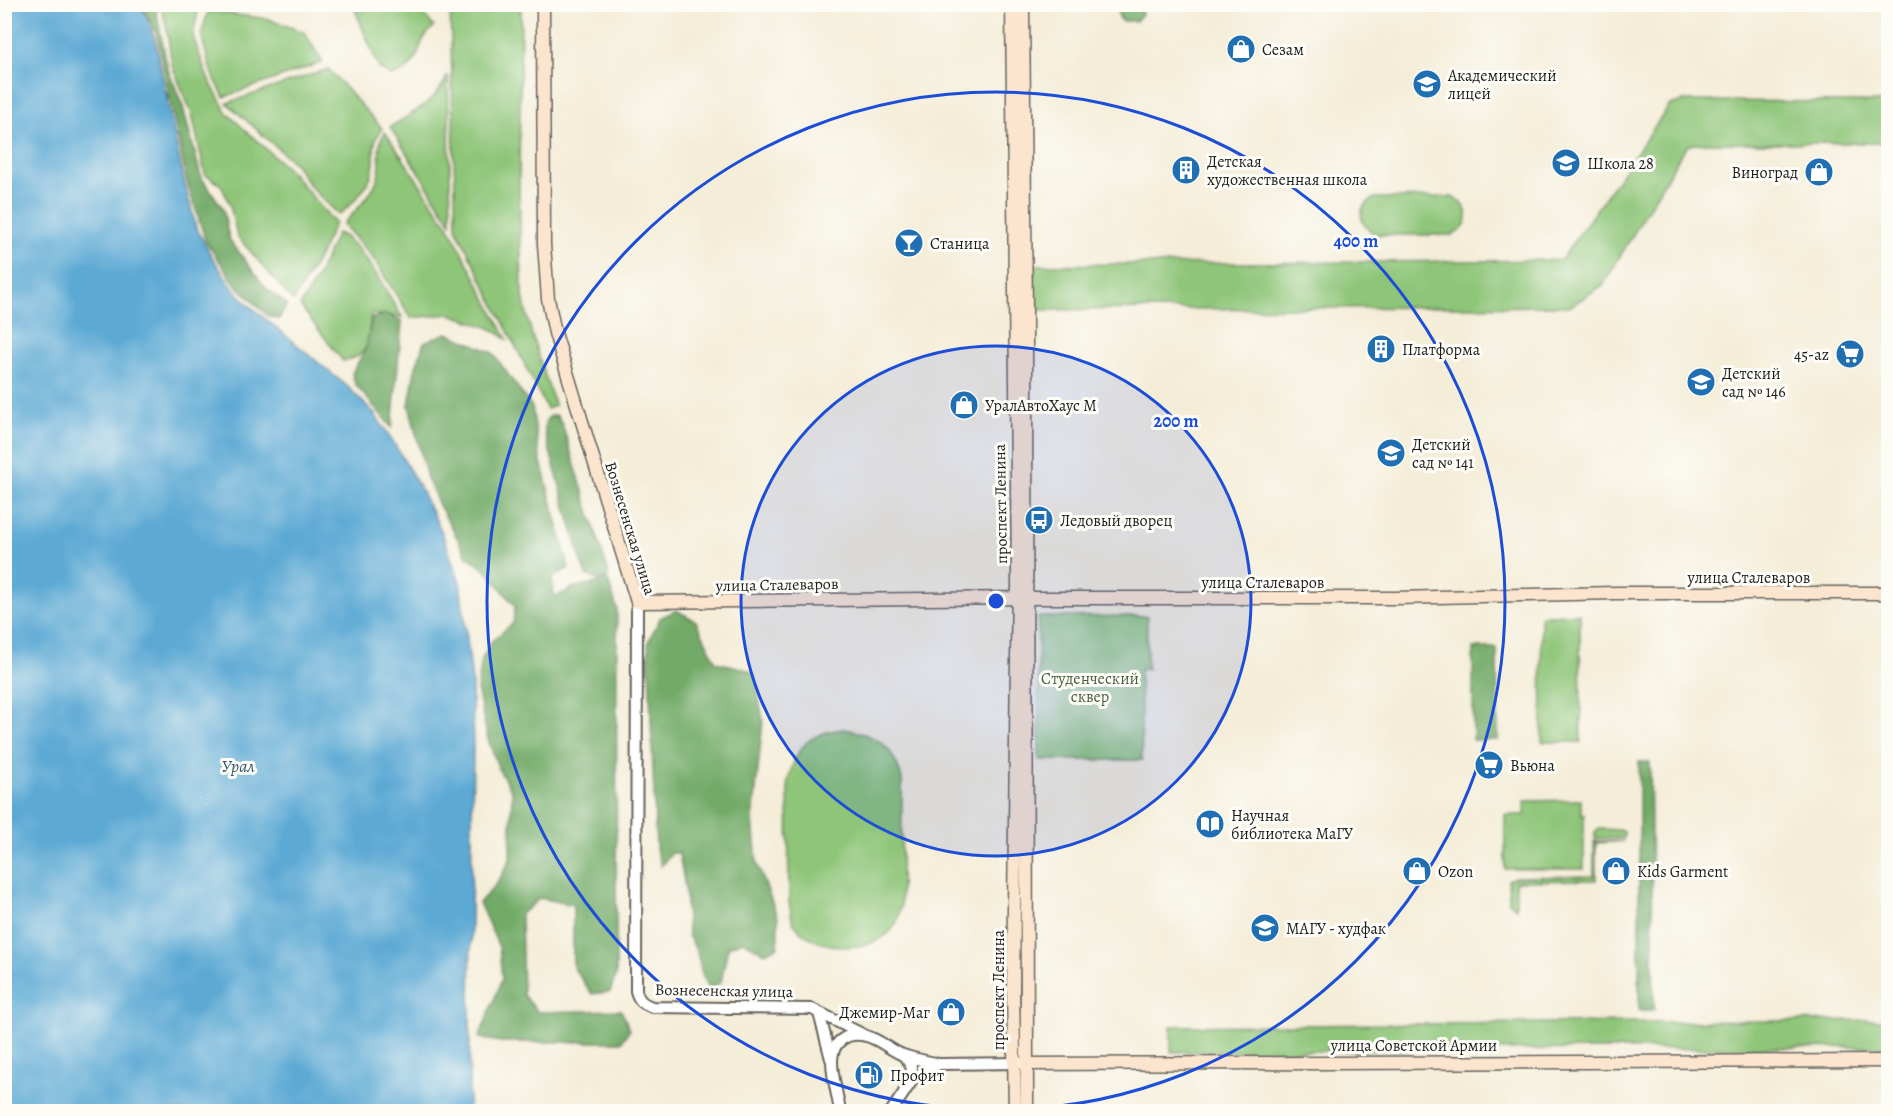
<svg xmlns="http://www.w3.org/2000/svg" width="1893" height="1116" viewBox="0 0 1893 1116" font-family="Alegreya,serif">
  <rect width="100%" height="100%" fill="#fdfcf7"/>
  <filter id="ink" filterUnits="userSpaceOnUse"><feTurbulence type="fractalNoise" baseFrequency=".0167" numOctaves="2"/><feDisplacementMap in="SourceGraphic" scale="12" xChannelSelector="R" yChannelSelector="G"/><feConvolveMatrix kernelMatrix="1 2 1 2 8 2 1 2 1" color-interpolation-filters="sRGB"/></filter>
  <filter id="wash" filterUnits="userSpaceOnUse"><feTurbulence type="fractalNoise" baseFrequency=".008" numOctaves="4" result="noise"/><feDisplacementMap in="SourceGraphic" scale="24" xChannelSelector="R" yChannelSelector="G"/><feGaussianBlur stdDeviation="1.35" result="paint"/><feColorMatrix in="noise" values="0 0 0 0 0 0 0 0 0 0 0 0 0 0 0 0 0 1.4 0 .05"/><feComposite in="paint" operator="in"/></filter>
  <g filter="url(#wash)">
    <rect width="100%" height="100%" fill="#f4edd8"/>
    <!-- green -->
    <path fill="#8ec578" stroke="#55704a" stroke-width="1.5" d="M 196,5 L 199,6 L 193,36 L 207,76 L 227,113 L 291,172 L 335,223 L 318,259 L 293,301 L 237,236 L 230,205 L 221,185 L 205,174 L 192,114 L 172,65 L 166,24 L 160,5 Z
      M 353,5 L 417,5 L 434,27 C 411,44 428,66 390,76 L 379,68 Z
      M 450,5 L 521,5 L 519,187 L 522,288 C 527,328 543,368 555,406 L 547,409 L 456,228 Z
      M 208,11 L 268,19 L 304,32 L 323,62 L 224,97 L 211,71 L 201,35 Z
      M 328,69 L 382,128 C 369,147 377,150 373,169 C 369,187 352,204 339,215 L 311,187 L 295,164 L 227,103 Z
      M 448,75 L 451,223 L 390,127 C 414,112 436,102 448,75 Z
      M 1683,101 L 1888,102 L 1888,143 L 1702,143 L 1689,145 L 1682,152 L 1603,285 L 1571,306 L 1042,310 L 1035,310 L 1031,306 L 1031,273 L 1032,269 L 1038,265 L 1561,260 L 1670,105 Z
      M 385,132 L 450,229 L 507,339 L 490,328 L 450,314 L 411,318 L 373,258 L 343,224 C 355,212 376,190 379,174 C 382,157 375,147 385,132 Z
      M 1452,197 C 1472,208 1472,225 1452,235 L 1376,235 C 1358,224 1355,208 1375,198 Z
      M 337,233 C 361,241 388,295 402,317 L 371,314 C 367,339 372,357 343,361 L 300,306 L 317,277 Z
      M 1580,614 L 1581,742 L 1542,742 L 1541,615 Z
      M 1147,616 L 1147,669 L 1140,670 L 1142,760 L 1039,760 L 1038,617 Z
      M 843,729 C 878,735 892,744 902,779 L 901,906 C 899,912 898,919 896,924 C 877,957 811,952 793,922 C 791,918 791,909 789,904 L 788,781 C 796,747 808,733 843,729 Z
      M 1581,800 L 1581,814 L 1584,814 L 1584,869 L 1505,869 L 1505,815 L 1525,815 L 1525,801 Z
      M 1598,829 L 1620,830 L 1624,832 L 1624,838 L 1595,838 L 1595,832 Z
      M 1594,841 L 1624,841 L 1596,843 L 1596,880 L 1516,881 L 1516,908 L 1509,902 L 1508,880 L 1515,877 L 1594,876 Z
      M 1888,1020 L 1888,1047 L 1171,1052 L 1171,1026 Z"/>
    <!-- forest -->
    <path fill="#72aa68" stroke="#476342" stroke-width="1.5" d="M 1118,4 L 1140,5 L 1142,14 L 1136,21 L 1121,21 L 1118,14 Z
      M 142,5 L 155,5 L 168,69 L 183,107 L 201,177 L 223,208 L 229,239 L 266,288 L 287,305 L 279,319 L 268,316 L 236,285 L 206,242 L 187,182 L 156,32 Z
      M 387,314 L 402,322 L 392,428 L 355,384 L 352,373 L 366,348 L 372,318 Z
      M 447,333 L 492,352 L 532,407 L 540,458 L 569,568 L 552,578 L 555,597 L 573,588 L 608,580 L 617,609 L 616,975 L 610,992 L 592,994 L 573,967 L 573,905 L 540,898 L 521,914 L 523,995 L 538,1012 L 621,1010 L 630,1030 L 621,1042 L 500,1042 L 479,1038 L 502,979 L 499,947 L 479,903 L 498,882 L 510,860 L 512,791 L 499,770 L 488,739 L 477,689 L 482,659 L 492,641 L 513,623 L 515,606 L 486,570 L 467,556 L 439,505 L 427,478 L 409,405 L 415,370 L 424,342 Z
      M 556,415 L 562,424 L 609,574 L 607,578 L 598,580 L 586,575 L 582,564 L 545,434 L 545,422 L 549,417 Z
      M 676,610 L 696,621 L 716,662 L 742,668 L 754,673 L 763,720 L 753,819 L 757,863 L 778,918 L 778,947 L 765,953 L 743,941 L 728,947 L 721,982 L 709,990 L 702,974 L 697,952 L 688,935 L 685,888 L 679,853 L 672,853 L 661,866 L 656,849 L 648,642 L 660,618 Z
      M 1473,648 L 1497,648 L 1498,740 L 1473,740 Z
      M 1639,762 L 1650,762 L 1654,1010 L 1639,1010 Z"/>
    <!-- water -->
    <path fill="#5ba9d4" stroke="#3c6278" stroke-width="1.5" d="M 5,4 L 140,5 L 149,22 L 155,40 L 184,181 L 196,227 L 212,257 L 232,287 L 249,305 L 348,387 L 373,412 L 391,438 L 419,486 L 441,530 L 460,582 L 472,680 L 473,742 L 469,1111 L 5,1111 Z"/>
  </g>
  <g filter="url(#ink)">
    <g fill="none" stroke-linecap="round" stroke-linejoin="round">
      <!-- tertiary casing -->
      <g stroke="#68655e" stroke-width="14">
        <path id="tertiary" d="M 637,602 L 636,991 C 639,1001 642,1003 652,1007 L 812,1009 L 866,1036
          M 819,1013 L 831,1059
          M 903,1055 C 911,1063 913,1069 913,1079
          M 939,1064 L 1022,1063
          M 840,1112 C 838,1096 832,1078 832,1061 C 832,1042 847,1031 866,1036 C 879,1039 890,1050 903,1055 C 914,1059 927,1061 939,1064 L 913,1079 L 891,1112"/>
      </g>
      <!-- secondary casing -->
      <g stroke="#68655e" stroke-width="15">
        <path id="secondary" d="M 543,4 L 544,244 L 548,299 L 555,333 L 637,602 L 1027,598 L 1396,598 L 1615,593 L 1888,593
          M 1012,4 L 1018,575 L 1013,990 L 1015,1112
          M 1023,4 L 1026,314 L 1027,1112
          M 1027,1064 L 1888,1061"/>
      </g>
      <!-- tertiary -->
      <use href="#tertiary" stroke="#fff" stroke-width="10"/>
      <!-- secondary -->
      <use href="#secondary" stroke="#fbe5cf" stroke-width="12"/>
    </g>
  </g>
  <!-- distance rings -->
  <circle cx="996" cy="601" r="255" fill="#1d4ed8" fill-opacity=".12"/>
  <g fill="none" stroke="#1d4ed8" stroke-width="3">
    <circle cx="996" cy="601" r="255"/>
    <circle cx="996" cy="601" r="509"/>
  </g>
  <!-- icons -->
  <defs>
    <g id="shop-disc" transform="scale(1.5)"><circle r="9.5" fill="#1f6fb2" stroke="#fdfcf7"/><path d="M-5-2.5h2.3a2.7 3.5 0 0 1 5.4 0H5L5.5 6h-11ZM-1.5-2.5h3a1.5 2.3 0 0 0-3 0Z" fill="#fff"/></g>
    <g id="school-disc" transform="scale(1.5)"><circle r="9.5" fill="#1f6fb2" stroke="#fdfcf7"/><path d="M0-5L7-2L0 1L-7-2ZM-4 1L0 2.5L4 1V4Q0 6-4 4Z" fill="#fff"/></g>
    <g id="building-disc" transform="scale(1.5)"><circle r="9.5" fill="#1f6fb2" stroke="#fdfcf7"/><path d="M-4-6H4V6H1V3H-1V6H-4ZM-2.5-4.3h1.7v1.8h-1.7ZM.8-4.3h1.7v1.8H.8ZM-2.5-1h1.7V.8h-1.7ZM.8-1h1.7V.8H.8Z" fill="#fff"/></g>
    <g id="bar-disc" transform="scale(1.5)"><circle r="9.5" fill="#1f6fb2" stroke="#fdfcf7"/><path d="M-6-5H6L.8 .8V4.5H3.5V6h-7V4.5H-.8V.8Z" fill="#fff"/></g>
    <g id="supermarket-disc" transform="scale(1.5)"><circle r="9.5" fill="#1f6fb2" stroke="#fdfcf7"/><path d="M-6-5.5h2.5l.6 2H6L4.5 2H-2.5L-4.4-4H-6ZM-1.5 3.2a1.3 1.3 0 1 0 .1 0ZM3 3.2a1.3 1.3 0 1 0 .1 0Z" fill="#fff"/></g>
    <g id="bus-disc" transform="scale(1.5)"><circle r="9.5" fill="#1f6fb2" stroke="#fdfcf7"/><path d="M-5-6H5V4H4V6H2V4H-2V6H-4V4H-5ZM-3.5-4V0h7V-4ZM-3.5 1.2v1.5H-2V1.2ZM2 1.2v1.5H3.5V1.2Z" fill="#fff"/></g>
    <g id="library-disc" transform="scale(1.5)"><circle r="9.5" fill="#1f6fb2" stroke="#fdfcf7"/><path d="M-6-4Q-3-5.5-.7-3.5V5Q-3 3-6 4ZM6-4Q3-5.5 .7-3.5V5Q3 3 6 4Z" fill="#fff"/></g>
    <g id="university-disc" transform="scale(1.5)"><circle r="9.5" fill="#1f6fb2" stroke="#fdfcf7"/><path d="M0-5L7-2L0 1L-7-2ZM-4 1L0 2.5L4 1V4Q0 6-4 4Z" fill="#fff"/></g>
    <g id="fuel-disc" transform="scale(1.5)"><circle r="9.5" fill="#1f6fb2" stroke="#fdfcf7"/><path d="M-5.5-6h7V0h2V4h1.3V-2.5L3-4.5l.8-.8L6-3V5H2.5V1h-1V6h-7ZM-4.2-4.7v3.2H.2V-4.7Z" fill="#fff"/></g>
  </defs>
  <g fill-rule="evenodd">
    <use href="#shop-disc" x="1241" y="49"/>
    <use href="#school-disc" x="1427" y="84"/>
    <use href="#school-disc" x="1566" y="163"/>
    <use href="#building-disc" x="1186" y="170"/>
    <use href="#shop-disc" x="1819" y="172"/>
    <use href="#bar-disc" x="909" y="243"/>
    <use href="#building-disc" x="1381" y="349"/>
    <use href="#supermarket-disc" x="1850" y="354"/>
    <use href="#school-disc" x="1701" y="382"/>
    <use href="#shop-disc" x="964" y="405"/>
    <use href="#school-disc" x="1391" y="453"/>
    <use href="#bus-disc" x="1039" y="520"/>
    <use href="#supermarket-disc" x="1489" y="765"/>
    <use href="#library-disc" x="1210" y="824"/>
    <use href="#shop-disc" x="1417" y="871"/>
    <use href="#shop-disc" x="1616" y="871"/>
    <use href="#university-disc" x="1265" y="928"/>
    <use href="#shop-disc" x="951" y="1012"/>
    <use href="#fuel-disc" x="869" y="1075"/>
  </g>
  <g text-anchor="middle" stroke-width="6" stroke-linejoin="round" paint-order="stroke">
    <!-- poi labels -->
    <g font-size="16" fill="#1c1c1c" stroke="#fdfcf7" text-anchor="start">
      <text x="1262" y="55">Сезам</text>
      <text x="1448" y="81">Академический<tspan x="1448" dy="18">лицей</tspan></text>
      <text x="1207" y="167">Детская<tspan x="1207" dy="18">художественная школа</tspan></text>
      <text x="1587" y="169">Школа 28</text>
      <text x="1798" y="178" text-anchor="end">Виноград</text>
      <text x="930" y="249">Станица</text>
      <text x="1402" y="355">Платформа</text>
      <text x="1829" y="360" text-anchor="end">45-az</text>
      <text x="1722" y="379">Детский<tspan x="1722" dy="18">сад № 146</tspan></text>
      <text x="985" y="411">УралАвтоХаус М</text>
      <text x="1412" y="450">Детский<tspan x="1412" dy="18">сад № 141</tspan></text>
      <text x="1060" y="526">Ледовый дворец</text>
      <text x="1510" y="771">Вьюна</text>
      <text x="1231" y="821">Научная<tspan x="1231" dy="18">библиотека МаГУ</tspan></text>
      <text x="1438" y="877">Ozon</text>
      <text x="1637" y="877">Kids Garment</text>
      <text x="1286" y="934">МАГУ - худфак</text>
      <text x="930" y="1018" text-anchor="end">Джемир-Маг</text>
      <text x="890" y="1081">Профит</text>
    </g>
    <!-- street labels -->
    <g font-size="16" fill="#1c1c1c" stroke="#fdfcf7">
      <text transform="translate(1000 504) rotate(-91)" y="6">проспект Ленина</text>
      <text transform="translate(631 528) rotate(73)" y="6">Вознесенская улица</text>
      <text x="1749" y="583">улица Сталеваров</text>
      <text x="1263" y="588">улица Сталеваров</text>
      <text transform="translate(777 584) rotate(-1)" y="6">улица Сталеваров</text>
      <text transform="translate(724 990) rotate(1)" y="6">Вознесенская улица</text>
      <text transform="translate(998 990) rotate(-90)" y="6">проспект Ленина</text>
      <text x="1414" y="1051">улица Советской Армии</text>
    </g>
    <!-- park labels -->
    <g font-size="16" fill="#4a6041" stroke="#fdfcf7">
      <text x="1090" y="684">Студенческий<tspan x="1090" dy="18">сквер</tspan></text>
    </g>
    <!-- water labels -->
    <g font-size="18" font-style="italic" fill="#385b6f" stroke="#fdfcf7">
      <text x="238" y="772">Урал</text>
    </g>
  </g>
  <circle cx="996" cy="601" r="9" fill="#1d4ed8" stroke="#fdfcf7" stroke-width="3"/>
  <g font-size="18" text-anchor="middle" font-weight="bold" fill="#1d4ed8" stroke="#fdfcf7" stroke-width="6" stroke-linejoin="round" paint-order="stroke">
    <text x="1356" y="247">400 m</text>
    <text x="1176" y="427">200 m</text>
  </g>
  <!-- margin -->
  <rect width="1893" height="1116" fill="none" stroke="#fdfcf7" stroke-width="24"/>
</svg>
